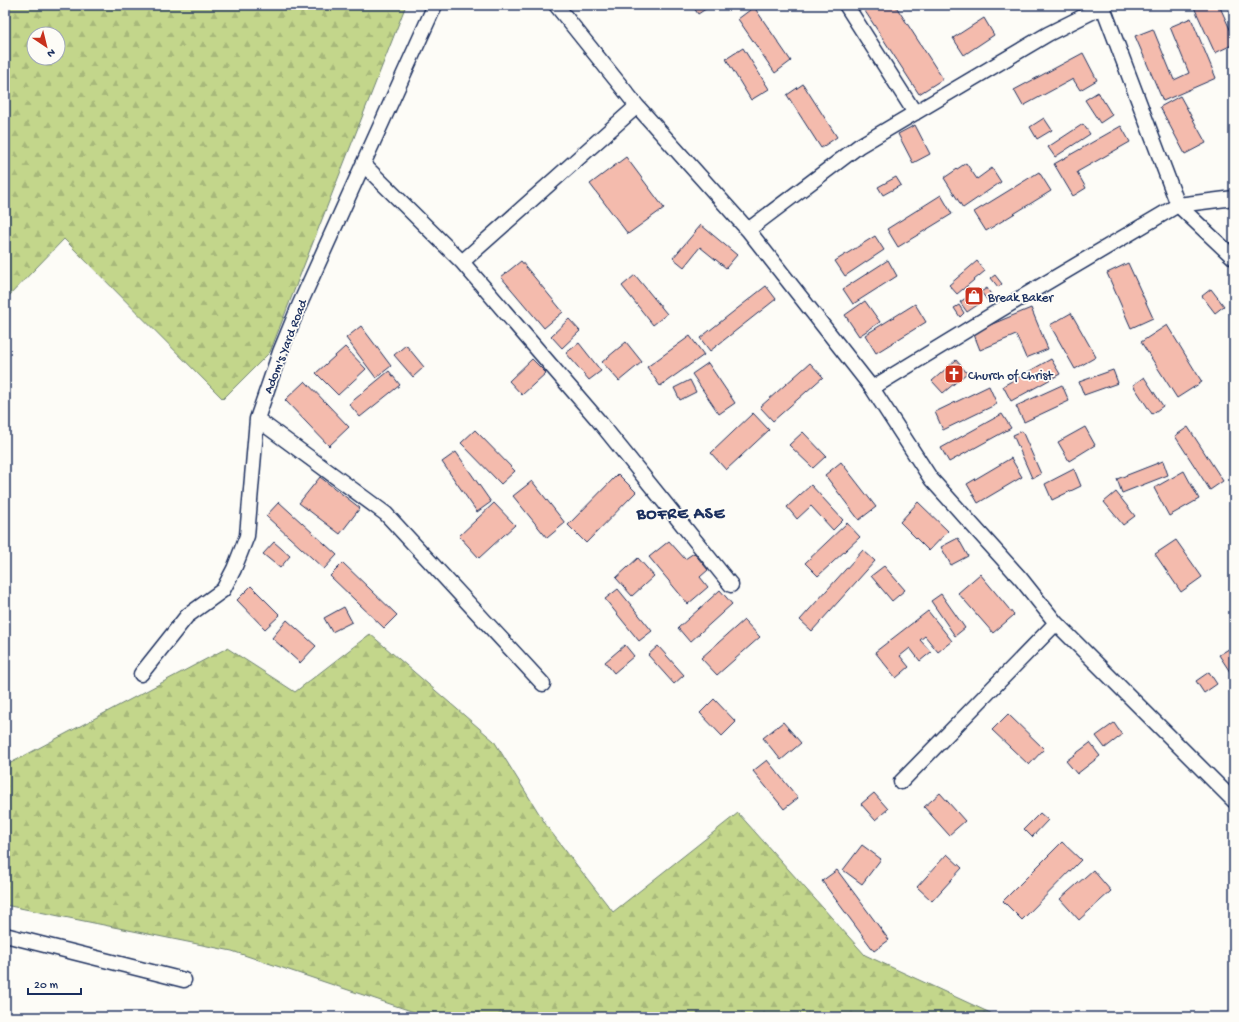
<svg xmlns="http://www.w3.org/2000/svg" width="1239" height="1022" viewBox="0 0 1239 1022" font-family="'Gochi Hand',sans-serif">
  <defs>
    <pattern id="forest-firs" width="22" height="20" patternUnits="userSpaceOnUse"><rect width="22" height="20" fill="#c3d68b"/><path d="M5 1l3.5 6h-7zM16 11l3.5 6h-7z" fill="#a7b87a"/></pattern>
  </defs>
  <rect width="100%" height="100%" fill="#fdfcf7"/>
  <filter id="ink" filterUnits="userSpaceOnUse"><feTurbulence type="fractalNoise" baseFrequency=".025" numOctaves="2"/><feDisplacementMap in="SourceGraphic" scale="8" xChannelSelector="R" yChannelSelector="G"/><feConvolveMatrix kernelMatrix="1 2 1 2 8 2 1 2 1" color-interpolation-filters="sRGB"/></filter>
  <g filter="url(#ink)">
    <!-- forest -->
    <path fill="url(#forest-firs)" stroke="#6f8274" fill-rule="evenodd" d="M 5,5 L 406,5 L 270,352 L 223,399 L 64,239 L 5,300 ZM 34,34 L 58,34 L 58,58 L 34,58 Z
      M 370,634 L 494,741 L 548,828 L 613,912 L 738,813 L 865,955 L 999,1017 L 429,1017 L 232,951 L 5,905 L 5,766 L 227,648 L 295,692 Z"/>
    <!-- building -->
    <path fill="#f4bbad" stroke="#1b2f5e" d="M 692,5 L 712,5 L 698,14 Z
      M 861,5 L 895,5 L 943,79 L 919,94 Z
      M 1193,5 L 1219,5 L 1234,38 L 1234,44 L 1215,53 Z
      M 754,7 L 791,61 L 775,73 L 738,19 Z
      M 984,18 L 994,35 L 964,55 L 953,38 Z
      M 1191,18 L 1216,78 L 1163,101 L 1135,36 L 1153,29 L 1174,80 L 1189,73 L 1170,27 Z
      M 743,48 L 769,89 L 751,100 L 726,59 Z
      M 1083,53 L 1097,80 L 1080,90 L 1073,79 L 1023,106 L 1014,90 Z
      M 803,84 L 837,137 L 821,148 L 787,95 Z
      M 1098,92 L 1112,115 L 1100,123 L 1085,100 Z
      M 1180,96 L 1206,143 L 1185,154 L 1160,107 Z
      M 1044,118 L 1052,130 L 1037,139 L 1030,127 Z
      M 1083,124 L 1090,134 L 1055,157 L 1048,147 Z
      M 915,125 L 930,154 L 913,163 L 898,134 Z
      M 1121,126 L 1130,142 L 1077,172 L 1086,188 L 1073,196 L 1054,164 Z
      M 626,157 L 664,208 L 628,234 L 590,184 Z
      M 966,163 L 977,179 L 992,168 L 1001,182 L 963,208 L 944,178 Z
      M 1039,172 L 1051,191 L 986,231 L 974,212 Z
      M 896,177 L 901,185 L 883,195 L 878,187 Z
      M 941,195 L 952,214 L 898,247 L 887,229 Z
      M 701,225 L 737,255 L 726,268 L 700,247 L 684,267 L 673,258 Z
      M 875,236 L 884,250 L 845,276 L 835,261 Z
      M 888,260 L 897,276 L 853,304 L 843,289 Z
      M 521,261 L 563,312 L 544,328 L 501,277 Z
      M 977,261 L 985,271 L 957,294 L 949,285 Z
      M 1128,263 L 1153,318 L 1131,328 L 1107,273 Z
      M 635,275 L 667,314 L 653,325 L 622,286 Z
      M 995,275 L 1002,284 L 998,287 L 991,278 Z
      M 766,286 L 776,299 L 710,351 L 700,338 Z
      M 987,288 L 993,298 L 988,301 L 981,292 Z
      M 1211,289 L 1224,306 L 1215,313 L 1202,296 Z
      M 972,294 L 979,304 L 967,312 L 960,302 Z
      M 865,301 L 880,322 L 859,336 L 845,315 Z
      M 915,304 L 926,322 L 876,353 L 865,335 Z
      M 959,305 L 964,313 L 960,317 L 954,308 Z
      M 1031,308 L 1048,349 L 1026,358 L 1016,335 L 980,350 L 973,332 Z
      M 1071,313 L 1096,357 L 1075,369 L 1050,325 Z
      M 569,319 L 580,331 L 562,348 L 551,336 Z
      M 1167,325 L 1202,382 L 1177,398 L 1141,342 Z
      M 361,326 L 391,366 L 376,378 L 346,338 Z
      M 690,336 L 704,355 L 660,386 L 647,367 Z
      M 626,342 L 642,362 L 619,381 L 602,362 Z
      M 579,343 L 601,371 L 589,380 L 566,353 Z
      M 406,345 L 424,367 L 413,377 L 394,355 Z
      M 345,347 L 366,369 L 338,395 L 316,373 Z
      M 532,359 L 546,373 L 522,395 L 509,381 Z
      M 1051,359 L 1060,374 L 1011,401 L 1003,386 Z
      M 956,360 L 967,373 L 943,393 L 932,381 Z
      M 708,363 L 735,403 L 719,414 L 692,374 Z
      M 810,363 L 823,377 L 773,421 L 760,407 Z
      M 1113,370 L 1118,383 L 1084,395 L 1079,382 Z
      M 389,371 L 400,385 L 360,417 L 349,404 Z
      M 1144,377 L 1163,406 L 1152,414 L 1133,385 Z
      M 690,380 L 696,392 L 680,400 L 674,388 Z
      M 305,381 L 349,427 L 329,446 L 285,400 Z
      M 1062,385 L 1069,401 L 1024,422 L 1016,406 Z
      M 989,386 L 997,404 L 943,430 L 935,412 Z
      M 753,413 L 769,430 L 726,470 L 711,453 Z
      M 1002,414 L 1011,428 L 949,462 L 941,448 Z
      M 1085,427 L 1095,445 L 1069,461 L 1058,442 Z
      M 1188,427 L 1223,481 L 1210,490 L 1175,436 Z
      M 475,430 L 515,471 L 501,484 L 461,443 Z
      M 1022,431 L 1041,474 L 1032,478 L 1013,435 Z
      M 803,432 L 826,456 L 813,468 L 789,445 Z
      M 456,452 L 491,502 L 477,512 L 442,462 Z
      M 1011,458 L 1022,477 L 978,503 L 967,484 Z
      M 1163,461 L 1168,475 L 1122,493 L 1117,479 Z
      M 841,462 L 876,507 L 859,520 L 825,475 Z
      M 1074,469 L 1081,486 L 1052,500 L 1045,484 Z
      M 1184,471 L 1199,499 L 1169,516 L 1154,488 Z
      M 618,474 L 636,492 L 586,543 L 568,525 Z
      M 320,477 L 360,508 L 340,534 L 299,503 Z
      M 532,481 L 565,523 L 547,538 L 513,496 Z
      M 811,485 L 843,520 L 833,530 L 811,506 L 797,519 L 787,507 Z
      M 1116,492 L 1135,516 L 1123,525 L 1104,502 Z
      M 279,502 L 337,555 L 324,569 L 266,516 Z
      M 918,502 L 948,531 L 929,551 L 900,522 Z
      M 494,503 L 515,525 L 479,558 L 459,536 Z
      M 847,523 L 860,537 L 818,576 L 805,563 Z
      M 958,538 L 968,556 L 951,565 L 941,547 Z
      M 1176,540 L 1202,577 L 1181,592 L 1155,554 Z
      M 669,541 L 685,559 L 694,553 L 708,570 L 700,577 L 708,587 L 688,604 L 649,557 Z
      M 274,542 L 290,556 L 280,568 L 263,554 Z
      M 863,550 L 875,561 L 812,631 L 800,620 Z
      M 638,558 L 654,576 L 632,596 L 616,578 Z
      M 343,563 L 397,615 L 384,628 L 330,576 Z
      M 884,566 L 905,590 L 892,601 L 871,576 Z
      M 980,574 L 1014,615 L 993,633 L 958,593 Z
      M 251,586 L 280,615 L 265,629 L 237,600 Z
      M 618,589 L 652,631 L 639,641 L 605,599 Z
      M 720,590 L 732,604 L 690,642 L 678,628 Z
      M 941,594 L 965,628 L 955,636 L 931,601 Z
      M 344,607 L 352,622 L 332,632 L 324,618 Z
      M 928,611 L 952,641 L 938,652 L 925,636 L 920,640 L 931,652 L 920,661 L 910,648 L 900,656 L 909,667 L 896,678 L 875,652 Z
      M 287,620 L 316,646 L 300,663 L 272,638 Z
      M 744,620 L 760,637 L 717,675 L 701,658 Z
      M 625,645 L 634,656 L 614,673 L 605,662 Z
      M 658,646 L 684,675 L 674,684 L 648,655 Z
      M 1232,647 L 1234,650 L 1234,678 L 1219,655 Z
      M 1209,672 L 1217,684 L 1204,693 L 1196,681 Z
      M 714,699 L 736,722 L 722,736 L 700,713 Z
      M 1008,714 L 1044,749 L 1029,765 L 992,730 Z
      M 783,722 L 801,743 L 781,760 L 763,738 Z
      M 1114,723 L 1122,735 L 1105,748 L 1096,736 Z
      M 1090,743 L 1100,756 L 1077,774 L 1066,761 Z
      M 767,760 L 798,798 L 784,809 L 753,771 Z
      M 874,793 L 888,809 L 875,820 L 861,804 Z
      M 940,793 L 965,821 L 949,835 L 924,807 Z
      M 1040,813 L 1048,820 L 1032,837 L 1024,829 Z
      M 1062,842 L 1081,860 L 1022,920 L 1003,901 Z
      M 862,845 L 881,859 L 862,884 L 843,870 Z
      M 947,854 L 962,868 L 932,901 L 917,887 Z
      M 837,870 L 889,940 L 874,951 L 822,881 Z
      M 1093,870 L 1111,891 L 1079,920 L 1060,899 Z"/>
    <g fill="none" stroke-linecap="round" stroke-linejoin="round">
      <!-- minor casing -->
      <g stroke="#1b2f5e" stroke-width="17">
        <path id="minor" d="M 556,5 L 637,106 L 462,262 L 598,420 L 731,585
          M 846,5 L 915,113
          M 1103,7 L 1178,205 L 1234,258
          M 637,106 L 748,230 L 872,388
          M 363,164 L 462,262
          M 748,230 L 859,146 L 1048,34 L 1106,5
          M 257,419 L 386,514 L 543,684
          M 1056,623 L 1234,801
          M 141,674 L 187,616 L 223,590 L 234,569 L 247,536 L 257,419 L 280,352 L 299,306 L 435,5
          M 901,782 L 1056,623 L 1021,579 L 931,479 L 872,388 L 995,313 L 1178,205 L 1234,198
          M 5,935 L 184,980"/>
      </g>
      <!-- minor -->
      <use href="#minor" stroke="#fdfcf7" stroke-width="14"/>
    </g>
  </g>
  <!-- icons -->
  <defs>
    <g id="shop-square" transform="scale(1)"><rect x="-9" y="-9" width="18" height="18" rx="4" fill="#c8321e" stroke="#fdfcf7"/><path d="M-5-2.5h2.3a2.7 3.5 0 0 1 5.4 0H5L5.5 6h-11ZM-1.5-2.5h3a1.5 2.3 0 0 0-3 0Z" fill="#fff"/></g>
    <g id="church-square" transform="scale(1)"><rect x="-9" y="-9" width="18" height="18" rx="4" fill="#c8321e" stroke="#fdfcf7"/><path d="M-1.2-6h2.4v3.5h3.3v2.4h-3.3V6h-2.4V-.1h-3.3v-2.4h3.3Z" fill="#fff"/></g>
  </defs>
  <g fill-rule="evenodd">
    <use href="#shop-square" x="974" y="296"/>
    <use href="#church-square" x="954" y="374"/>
  </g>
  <g text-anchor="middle" stroke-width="3.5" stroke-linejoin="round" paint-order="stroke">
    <!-- poi labels -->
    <g font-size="13" fill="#1b2f5e" stroke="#fdfcf7" text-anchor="start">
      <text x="988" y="301">Break Baker</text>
      <text x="968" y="379">Church of Christ</text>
    </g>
    <!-- street labels -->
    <g font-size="13" fill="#1b2f5e" stroke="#fdfcf7">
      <text transform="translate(284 346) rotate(-69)" y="5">Adom's Yard Road</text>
    </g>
    <!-- district labels -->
    <g font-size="17" font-weight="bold" letter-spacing="1" fill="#1b2f5e" stroke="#fdfcf7">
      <text x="681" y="518">BOFRE ASE</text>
    </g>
  </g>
  <!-- margin -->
  <rect width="1239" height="1022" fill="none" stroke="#fdfcf7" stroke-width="20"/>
  <rect x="10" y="10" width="1219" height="1002" fill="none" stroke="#1b2f5e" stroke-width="1.5" filter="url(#ink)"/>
  <!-- north arrow -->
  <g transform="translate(46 46) rotate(145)"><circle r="19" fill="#fdfcf7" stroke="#a3aaba"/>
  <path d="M0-3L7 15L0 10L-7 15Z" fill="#c8321e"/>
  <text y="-6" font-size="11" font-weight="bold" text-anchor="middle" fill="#1b2f5e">N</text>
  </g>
  <!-- scale -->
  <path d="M28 988v6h53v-6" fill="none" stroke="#1b2f5e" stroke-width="2"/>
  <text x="34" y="988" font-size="12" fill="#1b2f5e" stroke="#fdfcf7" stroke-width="3" paint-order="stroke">20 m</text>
</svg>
